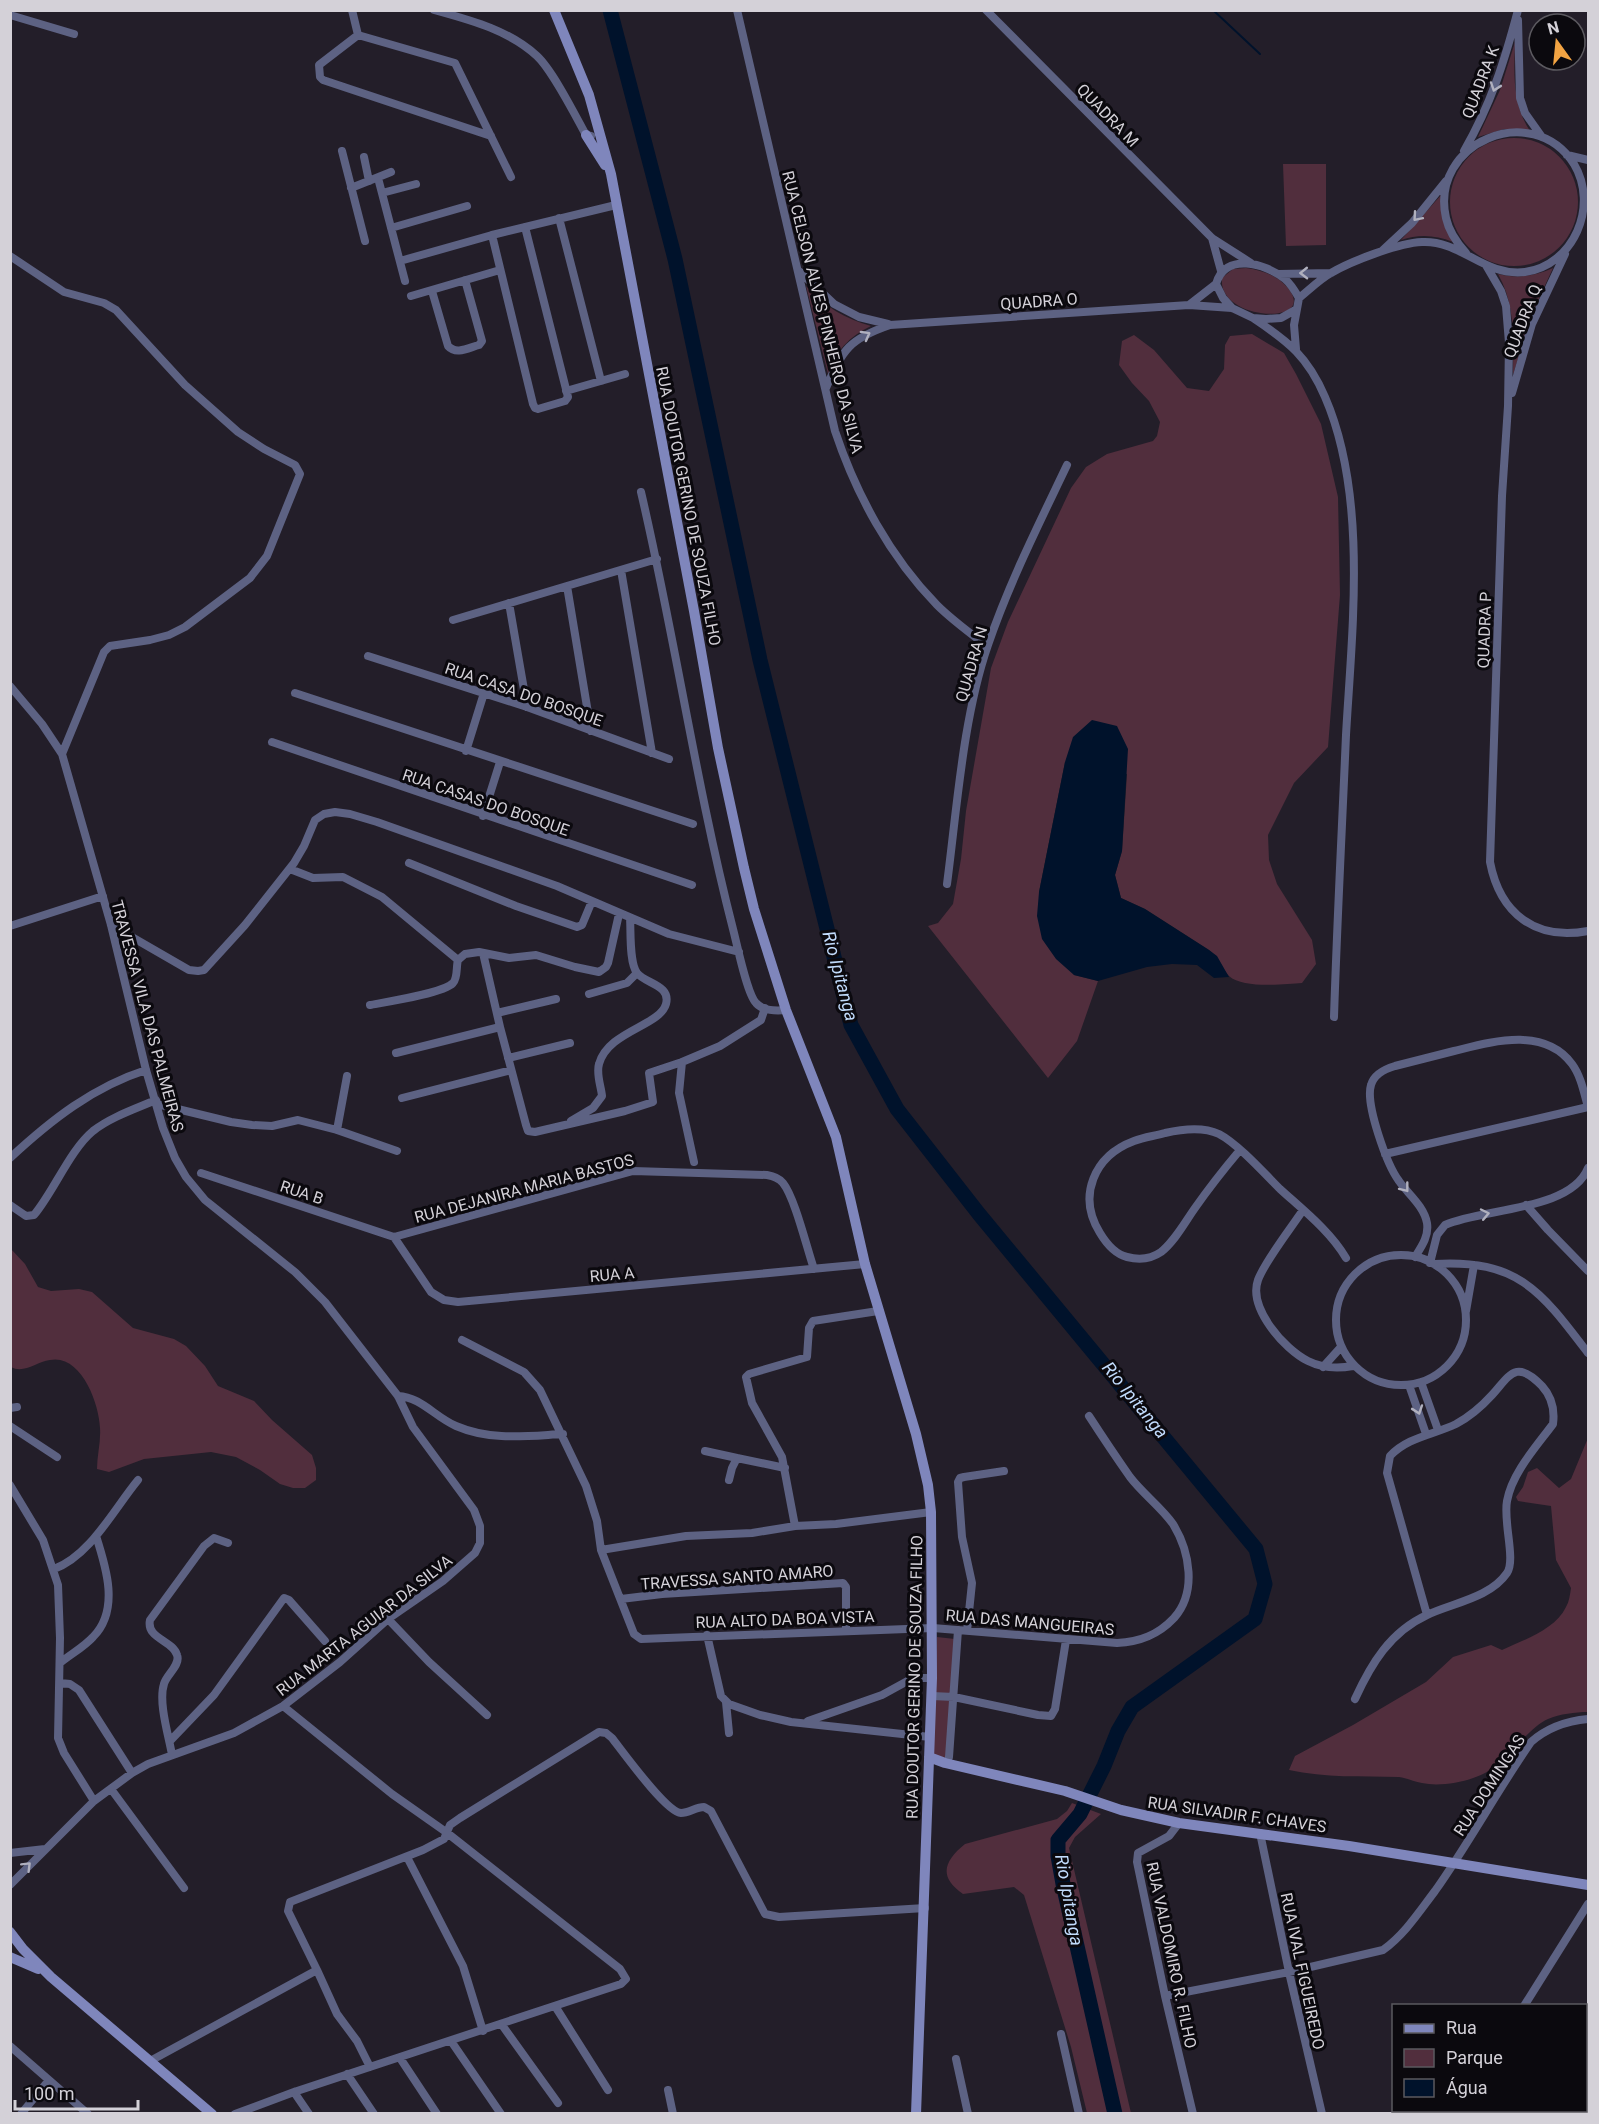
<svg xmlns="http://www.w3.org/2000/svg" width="1599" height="2124" viewBox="0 0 1599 2124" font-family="Roboto,sans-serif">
  <rect width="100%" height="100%" fill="#231e29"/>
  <!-- green -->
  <path fill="#512e3d" d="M 1515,42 C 1514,74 1512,103 1530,131 L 1504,129 L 1478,137 L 1500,90 Z
    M1450 202a64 64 0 1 1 128 0a64 64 0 1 1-128 0Z
    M 1283,164 L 1326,164 L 1326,245 L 1286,246 Z
    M 1442,194 L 1443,220 L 1453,242 C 1435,235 1419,234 1401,240 Z
    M 1246,268 C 1261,270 1277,275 1287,287 C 1321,326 1217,322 1222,278 L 1233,269 Z
    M 1553,268 L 1531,316 L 1513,375 C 1513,339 1516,306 1498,274 C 1517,279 1535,276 1553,268 Z
    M 806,286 C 824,306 845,319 871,326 C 850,336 835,351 828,374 Z
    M 1252,334 L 1284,353 L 1296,374 L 1321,424 L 1338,497 L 1340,595 L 1328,747 L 1294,783 L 1268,835 L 1269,860 L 1277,884 L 1312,940 L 1316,964 L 1302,983 C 1284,984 1243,989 1229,976 C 1221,968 1218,957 1209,950 L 1145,909 L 1121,898 L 1115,875 L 1122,851 L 1127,774 L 1065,762 L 1039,892 L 1074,975 L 1098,981 L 1077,1041 L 1048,1078 L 928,926 L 938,923 L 953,904 L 961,859 L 966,811 L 991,668 L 1008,622 L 1071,488 L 1086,467 L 1107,454 L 1153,441 L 1157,436 L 1160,422 L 1149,401 L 1132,383 L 1119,365 L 1122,341 L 1134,335 L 1154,350 L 1187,388 L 1209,391 L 1224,369 L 1225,345 L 1230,336 Z
    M 11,1249 L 25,1264 L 38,1287 L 51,1291 L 79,1289 L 92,1292 L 133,1328 L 174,1339 L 186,1346 L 205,1366 L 218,1386 L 254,1401 L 272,1420 L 312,1455 L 316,1468 L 316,1480 L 305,1488 L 293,1488 L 280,1484 L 260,1470 L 236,1457 L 211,1452 L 144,1459 L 109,1472 L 97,1469 C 97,1455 101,1442 100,1428 C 99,1403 81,1354 50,1360 C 36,1362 24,1374 11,1367 Z
    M 1588,1438 L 1588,1712 C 1575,1712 1560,1714 1548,1719 C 1526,1729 1509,1761 1485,1773 C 1468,1782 1440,1787 1422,1783 C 1414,1782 1407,1778 1399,1777 C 1362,1776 1325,1778 1289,1770 L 1295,1756 L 1353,1725 L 1426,1682 L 1453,1657 L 1491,1645 L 1502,1650 C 1523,1640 1555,1630 1566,1607 C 1569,1602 1570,1595 1571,1588 L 1556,1560 L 1551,1506 L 1518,1501 L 1516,1497 L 1523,1487 L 1528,1472 L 1537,1468 L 1559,1488 L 1571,1479 Z
    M 937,1637 L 955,1639 L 948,1760 L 933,1758 Z
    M 1072,1803 L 1101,1814 L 1075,1837 L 1069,1848 L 1131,2113 L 1087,2113 L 1071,2047 L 1024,1895 L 1014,1887 L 963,1894 C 938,1877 944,1861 965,1844 L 1057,1819 L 1067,1811 Z"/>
  <!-- water -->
  <path fill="#00122b" d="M 1092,720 L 1117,726 L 1128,749 L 1122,851 L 1115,875 L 1121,898 L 1145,909 L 1209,950 L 1217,956 L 1229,977 L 1214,978 L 1197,965 L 1172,964 L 1147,967 L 1098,981 L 1074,975 L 1056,959 L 1042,939 L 1037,916 L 1039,892 L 1065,762 L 1073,737 Z"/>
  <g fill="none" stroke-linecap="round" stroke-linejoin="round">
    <!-- stream -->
    <path stroke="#00122b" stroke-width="2" d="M 1213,10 L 1260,54"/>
    <!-- river -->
    <path stroke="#00122b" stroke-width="15" d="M 610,10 L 675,259 L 760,660 L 851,1025 L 897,1109 L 979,1214 L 1256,1549 L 1265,1584 L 1255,1619 L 1132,1707 L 1118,1731 L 1104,1766 L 1080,1814 L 1058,1840 L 1058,1856 L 1063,1884 L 1115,2114"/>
    <!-- minor -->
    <path stroke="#5d6283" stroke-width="8" d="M 352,10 L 358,35
      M 434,10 C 470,20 509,30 537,56 C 553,71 575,115 586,135 L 591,136
      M 737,10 L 835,431 C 856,494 890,557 937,605 C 952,620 970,633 987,646
      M 986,10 L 1212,238 L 1251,263
      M 10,15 L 74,34
      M 1518,20 L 1520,98 L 1525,113 L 1542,137
      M 358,35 L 319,65 L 320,77 L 323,80 L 491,136
      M 358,35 L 455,63 L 511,177
      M 342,151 L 365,241
      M 1464,151 C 1491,104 1504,63 1518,10
      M 1567,155 L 1588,160
      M 364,157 L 369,181
      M 378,178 L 405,281
      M 351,188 L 391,172
      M 382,193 L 416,184
      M 559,218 L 601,381
      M 391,228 L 467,206
      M 492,235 L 533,404 L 535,408 L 538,409 L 565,401 L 568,397 L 525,227
      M 1212,238 L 1221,271
      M 1383,250 L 1412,223 L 1446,181
      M 10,256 L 64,292 L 104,303 L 116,310 L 185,385 L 238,432 L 264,449 L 295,465 L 300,474 L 267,556 L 250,578 L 185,627 L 169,635 L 150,640 L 110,646 L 104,652 L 62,754
      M 400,261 L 492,235 L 616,205
      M 1487,267 L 1501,291 L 1506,306 L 1509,343 L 1508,406 L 1502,496 L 1490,862 C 1500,914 1536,941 1588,931
      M 800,272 L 834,304 L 859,317 L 888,324
      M 1279,274 L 1331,273
      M 432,291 L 448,346 C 456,355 468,348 479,345 L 482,341 L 465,280
      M 411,296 L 500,270
      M 1299,298 C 1309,290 1320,279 1331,273 C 1351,261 1399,243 1422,242 C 1461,240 1484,277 1525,272 C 1574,265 1599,206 1574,164 C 1532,99 1429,143 1446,218 C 1449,232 1457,243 1466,253
      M 1189,305 L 1216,284
      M 1253,318 C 1289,342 1308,357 1325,397 C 1368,496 1352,630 1346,735 C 1342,829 1337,923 1334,1017
      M 1296,349 L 1294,325 L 1297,309
      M 826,388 C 843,349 849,339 890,325 L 1189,305 L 1232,308 L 1253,318 L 1266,319 L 1281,318 L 1297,309 L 1299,298 C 1295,291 1291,284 1285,279 C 1265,263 1225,252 1216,284 L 1223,298 L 1232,308
      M 566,391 L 625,374
      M 1512,393 L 1532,324 L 1565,254
      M 641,492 C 675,637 696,785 733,929 C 737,944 747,994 756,1003 C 763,1011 776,1011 786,1010
      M 621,570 L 652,753
      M 567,586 L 591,731
      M 509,603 L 527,707
      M 453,620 L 657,559
      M 368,656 L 527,707 L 669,759
      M 10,686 L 42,724 L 62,754 L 111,925 L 146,1070 L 163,1128 L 175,1158 L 186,1177 L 205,1200 L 295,1272 L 325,1302 L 398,1396 L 413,1427 L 474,1510 L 480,1526 L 480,1543 L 475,1553 L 443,1581 L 388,1619 L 340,1662 L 283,1706 L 234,1733 L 148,1764 L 132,1773 L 94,1801 L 10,1885
      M 295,693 L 693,824
      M 272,742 L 692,885
      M 466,751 L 484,693
      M 483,816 L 500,762
      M 409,863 L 516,906 L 577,927 L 582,925 L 592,901
      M 290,869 L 313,878 L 343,877 L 382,897 L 458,960
      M 947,884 C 957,808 963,717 988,645 C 1009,583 1039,524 1067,465
      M 111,925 L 189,970 L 198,971 L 204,970 L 245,925 L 294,863 L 304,846 L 315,820 L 324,814 L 335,812 L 350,814 L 377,822 L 557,886 L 669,934 L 739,952
      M 10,926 L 103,896
      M 589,994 L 627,983 L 637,973
      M 370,1005 C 386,1002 444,993 453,983 C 458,978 456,966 458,960 L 465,954 L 479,952 L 509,958 L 536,955 L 575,967 L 599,972 L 606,967 L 608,963 L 619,914
      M 497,1013 L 556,999
      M 500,1027 L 526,1125 L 528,1131 L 535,1132 L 625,1111 L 653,1102 L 649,1073 L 682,1062 L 720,1046 L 761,1020 L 765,1008
      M 396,1053 L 500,1027 L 483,953
      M 508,1058 L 570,1043
      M 682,1062 L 679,1093 L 694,1162
      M 402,1098 L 511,1070
      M 157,1104 L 231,1122 L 252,1125 L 272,1126 L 298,1120 L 337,1130 L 397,1151
      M 571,1121 L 593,1108 L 602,1096 C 601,1086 596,1074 599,1064 C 608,1031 660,1026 666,1004 C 671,985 646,984 637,973 C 629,963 631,931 630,918
      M 337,1130 L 347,1076
      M 1240,1150 C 1224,1169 1209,1188 1195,1208 C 1185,1222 1175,1241 1161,1252 C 1151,1259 1139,1260 1127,1257 C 1115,1254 1106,1243 1100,1233 C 1077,1196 1094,1156 1134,1141 C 1144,1137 1155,1136 1165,1133 C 1182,1129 1202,1126 1219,1134 C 1238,1144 1264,1173 1280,1189 C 1303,1210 1330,1231 1346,1258
      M 1385,1154 L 1588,1107
      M 10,1158 C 51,1120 93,1087 146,1070
      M 201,1173 L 394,1237
      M 10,1205 L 26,1216 L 34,1215 C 54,1191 70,1150 93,1131 C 111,1117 135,1109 156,1100
      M 1526,1205 L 1548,1230 L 1588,1271
      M 1303,1210 C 1291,1228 1265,1261 1258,1280 C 1248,1308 1284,1349 1308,1361 C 1322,1368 1337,1369 1353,1366
      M 394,1237 L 431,1292 L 444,1300 L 458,1302 L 865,1264
      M 394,1237 L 633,1171 L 767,1175 C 773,1176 779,1178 783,1183 C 795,1198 807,1249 814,1269
      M1336 1320a65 65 0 1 1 130 0a65 65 0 1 1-130 0Z
      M 1415,1257 C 1422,1246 1429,1236 1427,1223 C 1424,1206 1408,1194 1399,1181 C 1387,1165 1365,1104 1371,1085 C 1374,1074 1385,1069 1395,1066 C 1415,1061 1435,1056 1454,1051 C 1491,1042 1544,1026 1572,1064 C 1581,1076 1584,1093 1588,1107
      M 1430,1263 L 1437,1235 L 1445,1225 C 1483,1208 1571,1211 1588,1168
      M 1434,1264 C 1518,1259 1541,1291 1588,1353
      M 1466,1311 L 1474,1265
      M 462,1340 L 524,1372 L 540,1390 L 586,1486 L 597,1521 L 601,1550 L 634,1634 L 641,1639 L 933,1628 L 1117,1643 C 1140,1642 1158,1635 1174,1618 C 1197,1592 1190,1552 1173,1524 C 1161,1507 1143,1494 1130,1477 C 1116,1457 1102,1436 1089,1416
      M 1323,1367 L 1341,1347
      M 1421,1382 L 1438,1430
      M 1409,1385 L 1426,1434
      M 398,1396 C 421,1397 435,1417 456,1426 C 491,1441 526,1436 563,1434
      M 10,1408 L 17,1407
      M 10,1426 L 57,1457
      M 705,1451 L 737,1458
      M 729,1480 L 732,1468 L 737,1458 L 785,1468
      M 10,1485 L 43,1540 L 58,1585 L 60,1638 L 58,1738 L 64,1753 L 94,1801
      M 795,1526 L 782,1457 L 752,1403 L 746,1377 L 749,1374 L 807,1357 L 809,1328 L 813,1321 L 878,1311
      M 601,1550 L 686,1536 L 752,1533 L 795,1526 L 836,1524 L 931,1512
      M 54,1569 C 90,1556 114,1509 138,1480
      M 621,1599 L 662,1594 L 843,1583 L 846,1587 L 846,1630
      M 388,1619 L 429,1662 L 487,1715
      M 967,1631 L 972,1583 L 962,1537 L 958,1482 L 960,1478 L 964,1477 L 1004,1471
      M 707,1635 L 721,1696 L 729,1704 L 760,1715 L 791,1722 L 930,1737
      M 60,1663 C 71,1654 84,1647 93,1637 C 120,1610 106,1567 96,1536
      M 60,1683 L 70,1684 L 79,1690 L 132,1773
      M 932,1696 L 954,1697 L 1038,1715 L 1051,1716 L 1055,1709 L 1066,1640
      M 1355,1699 C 1371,1664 1390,1632 1427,1615 C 1452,1603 1490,1598 1507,1573 C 1516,1560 1503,1522 1507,1501 C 1512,1473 1536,1447 1553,1424 C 1555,1409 1552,1397 1542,1386 C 1516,1359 1510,1375 1492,1395 C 1482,1406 1469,1417 1456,1424 C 1433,1435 1408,1437 1390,1456 L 1387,1473 L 1427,1615
      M 726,1702 L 729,1733
      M 808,1721 L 882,1695 L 913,1678 L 932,1678
      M 170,1741 L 214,1695 L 284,1598 L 289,1600 L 325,1641
      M 172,1755 C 169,1737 158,1702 164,1684 C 166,1675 181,1665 177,1655 C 173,1640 146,1639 150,1620 L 204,1546 L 214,1538 L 228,1543
      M 949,1757 L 958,1630
      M 111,1789 L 184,1888
      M 1179,1823 L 1169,1836 L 1138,1853 L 1137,1862 L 1165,1996 L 1193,2114
      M 1260,1833 L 1289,1972 L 1322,2114
      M 10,1853 L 45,1849
      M 407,1857 L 463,1966 L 483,2031
      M 317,1970 L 337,2014 L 357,2041 L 370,2067
      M 1165,1996 L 1289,1972 L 1383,1950 C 1405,1934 1419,1912 1435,1891 C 1469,1843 1497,1791 1531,1742 C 1548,1727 1566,1721 1588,1719
      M 555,2006 L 608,2090
      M 1524,2006 L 1588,1904
      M 502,2025 L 558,2103
      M 1061,2034 L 1079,2114
      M 451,2041 L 501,2114
      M 10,2046 L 88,2114
      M 400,2058 L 437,2114
      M 956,2059 L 968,2114
      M 152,2060 L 317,1970 L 288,1911 L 290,1902 L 423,1850 L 444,1839 L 450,1825 L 460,1818 L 599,1732 L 606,1733 L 612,1738 C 623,1752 666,1812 681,1813 C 689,1813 696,1807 704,1807 L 711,1811 L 765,1914 L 779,1917 L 925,1908
      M 347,2074 L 374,2114
      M 668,2090 L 673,2114
      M 294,2092 L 309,2114
      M 21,2114 L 49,2080
      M 235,2114 L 294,2092 L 621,1984 L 626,1979 L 620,1969 L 446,1832 L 392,1794 L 283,1706
      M 1454,2114 L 1456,2110"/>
    <!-- secondary -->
    <path stroke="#7f86bc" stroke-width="10" d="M 554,10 L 589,95 L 611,174 L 694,611 L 718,748 L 744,868 L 754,909 L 786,1010 L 836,1137 L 865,1264 L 916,1434 L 928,1485 L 931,1512 L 932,1678 L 916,2114
      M 586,135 L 605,165
      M 929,1757 L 945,1763 L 1065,1791 L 1121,1810 L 1179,1823 L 1349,1846 L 1588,1885
      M 10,1932 L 23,1949 L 51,1977 L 212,2114
      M 10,1957 L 38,1969"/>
  </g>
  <!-- one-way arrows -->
  <defs><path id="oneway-chevron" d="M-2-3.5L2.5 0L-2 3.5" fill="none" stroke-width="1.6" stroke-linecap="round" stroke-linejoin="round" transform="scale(1.5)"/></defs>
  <g stroke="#b0b0be">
    <use href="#oneway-chevron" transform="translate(1495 87) rotate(109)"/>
    <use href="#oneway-chevron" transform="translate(1417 217) rotate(131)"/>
    <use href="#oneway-chevron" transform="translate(1304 273) rotate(179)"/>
    <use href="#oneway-chevron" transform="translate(866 335) rotate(-29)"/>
    <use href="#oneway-chevron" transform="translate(1405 1188) rotate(52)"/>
    <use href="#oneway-chevron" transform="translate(1485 1214) rotate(-12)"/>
    <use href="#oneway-chevron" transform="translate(1418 1410) rotate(71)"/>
    <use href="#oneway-chevron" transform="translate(27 1866) rotate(-45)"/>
  </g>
  <g text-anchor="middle" stroke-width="6" stroke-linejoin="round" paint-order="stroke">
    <!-- street labels -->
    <g font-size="16" fill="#d4d1d8" stroke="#0b090e">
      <text transform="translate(1480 82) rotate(-69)" y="6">QUADRA K</text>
      <text transform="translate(1108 115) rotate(46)" y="6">QUADRA M</text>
      <text transform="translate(1039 301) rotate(-4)" y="6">QUADRA O</text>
      <text transform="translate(823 312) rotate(76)" y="6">RUA CELSON ALVES PINHEIRO DA SILVA</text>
      <text transform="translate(1522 321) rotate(-69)" y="6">QUADRA Q</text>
      <text transform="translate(689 506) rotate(79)" y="6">RUA DOUTOR GERINO DE SOUZA FILHO</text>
      <text transform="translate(1484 630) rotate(-88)" y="6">QUADRA P</text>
      <text transform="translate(971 664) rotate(-74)" y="6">QUADRA N</text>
      <text transform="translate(524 694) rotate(19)" y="6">RUA CASA DO BOSQUE</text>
      <text transform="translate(486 802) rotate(19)" y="6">RUA CASAS DO BOSQUE</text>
      <text transform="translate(148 1016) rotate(75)" y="6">TRAVESSA VILA DAS PALMEIRAS</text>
      <text transform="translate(524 1188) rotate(-15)" y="6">RUA DEJANIRA MARIA BASTOS</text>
      <text transform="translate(302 1192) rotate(18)" y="6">RUA B</text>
      <text transform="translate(612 1274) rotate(-5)" y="6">RUA A</text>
      <text transform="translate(737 1577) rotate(-4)" y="6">TRAVESSA SANTO AMARO</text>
      <text transform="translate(785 1619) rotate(-2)" y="6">RUA ALTO DA BOA VISTA</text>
      <text transform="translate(1030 1622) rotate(5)" y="6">RUA DAS MANGUEIRAS</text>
      <text transform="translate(364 1625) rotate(-38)" y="6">RUA MARTA AGUIAR DA SILVA</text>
      <text transform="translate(914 1677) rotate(-89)" y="6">RUA DOUTOR GERINO DE SOUZA FILHO</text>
      <text transform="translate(1489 1785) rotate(-57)" y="6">RUA DOMINGAS</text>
      <text transform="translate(1237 1814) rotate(8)" y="6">RUA SILVADIR F. CHAVES</text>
      <text transform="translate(1172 1955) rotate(78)" y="6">RUA VALDOMIRO R. FILHO</text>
      <text transform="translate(1303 1971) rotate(78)" y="6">RUA IVAL FIGUEIREDO</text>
    </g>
    <!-- water labels -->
    <g font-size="18" font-style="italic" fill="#c1dbfc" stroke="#0b090e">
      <text transform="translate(840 976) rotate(75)" y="6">Rio Ipitanga</text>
      <text transform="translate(1135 1400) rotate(51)" y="6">Rio Ipitanga</text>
      <text transform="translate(1069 1900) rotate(80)" y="6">Rio Ipitanga</text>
    </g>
  </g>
  <!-- border -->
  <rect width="1599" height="2124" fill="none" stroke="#d4d1d8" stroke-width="24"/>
  <!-- legend -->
  <rect x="1392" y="2004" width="195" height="108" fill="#0b090e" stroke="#5b595f" stroke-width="1.5"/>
  <rect x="1404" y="2024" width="30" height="9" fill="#7f86bc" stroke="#5b595f" stroke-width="1.5"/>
  <text x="1446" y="2034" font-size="18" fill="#d4d1d8">Rua</text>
  <rect x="1404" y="2049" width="30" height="18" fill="#512e3d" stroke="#5b595f" stroke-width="1.5"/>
  <text x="1446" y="2064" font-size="18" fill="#d4d1d8">Parque</text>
  <rect x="1404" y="2079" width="30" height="18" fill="#00122b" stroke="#5b595f" stroke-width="1.5"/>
  <text x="1446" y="2094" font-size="18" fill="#d4d1d8">Água</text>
  <!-- north arrow -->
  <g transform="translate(1557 42) rotate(345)"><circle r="28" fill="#0b090e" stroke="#5b595f" stroke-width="1.5"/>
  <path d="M0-4.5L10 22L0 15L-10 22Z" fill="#f3a443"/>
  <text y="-9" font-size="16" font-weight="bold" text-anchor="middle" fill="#d4d1d8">N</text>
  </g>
  <!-- scale -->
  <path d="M15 2100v9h123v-9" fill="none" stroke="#d4d1d8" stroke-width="3"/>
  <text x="24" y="2100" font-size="18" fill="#d4d1d8" stroke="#0b090e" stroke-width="4.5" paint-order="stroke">100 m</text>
</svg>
